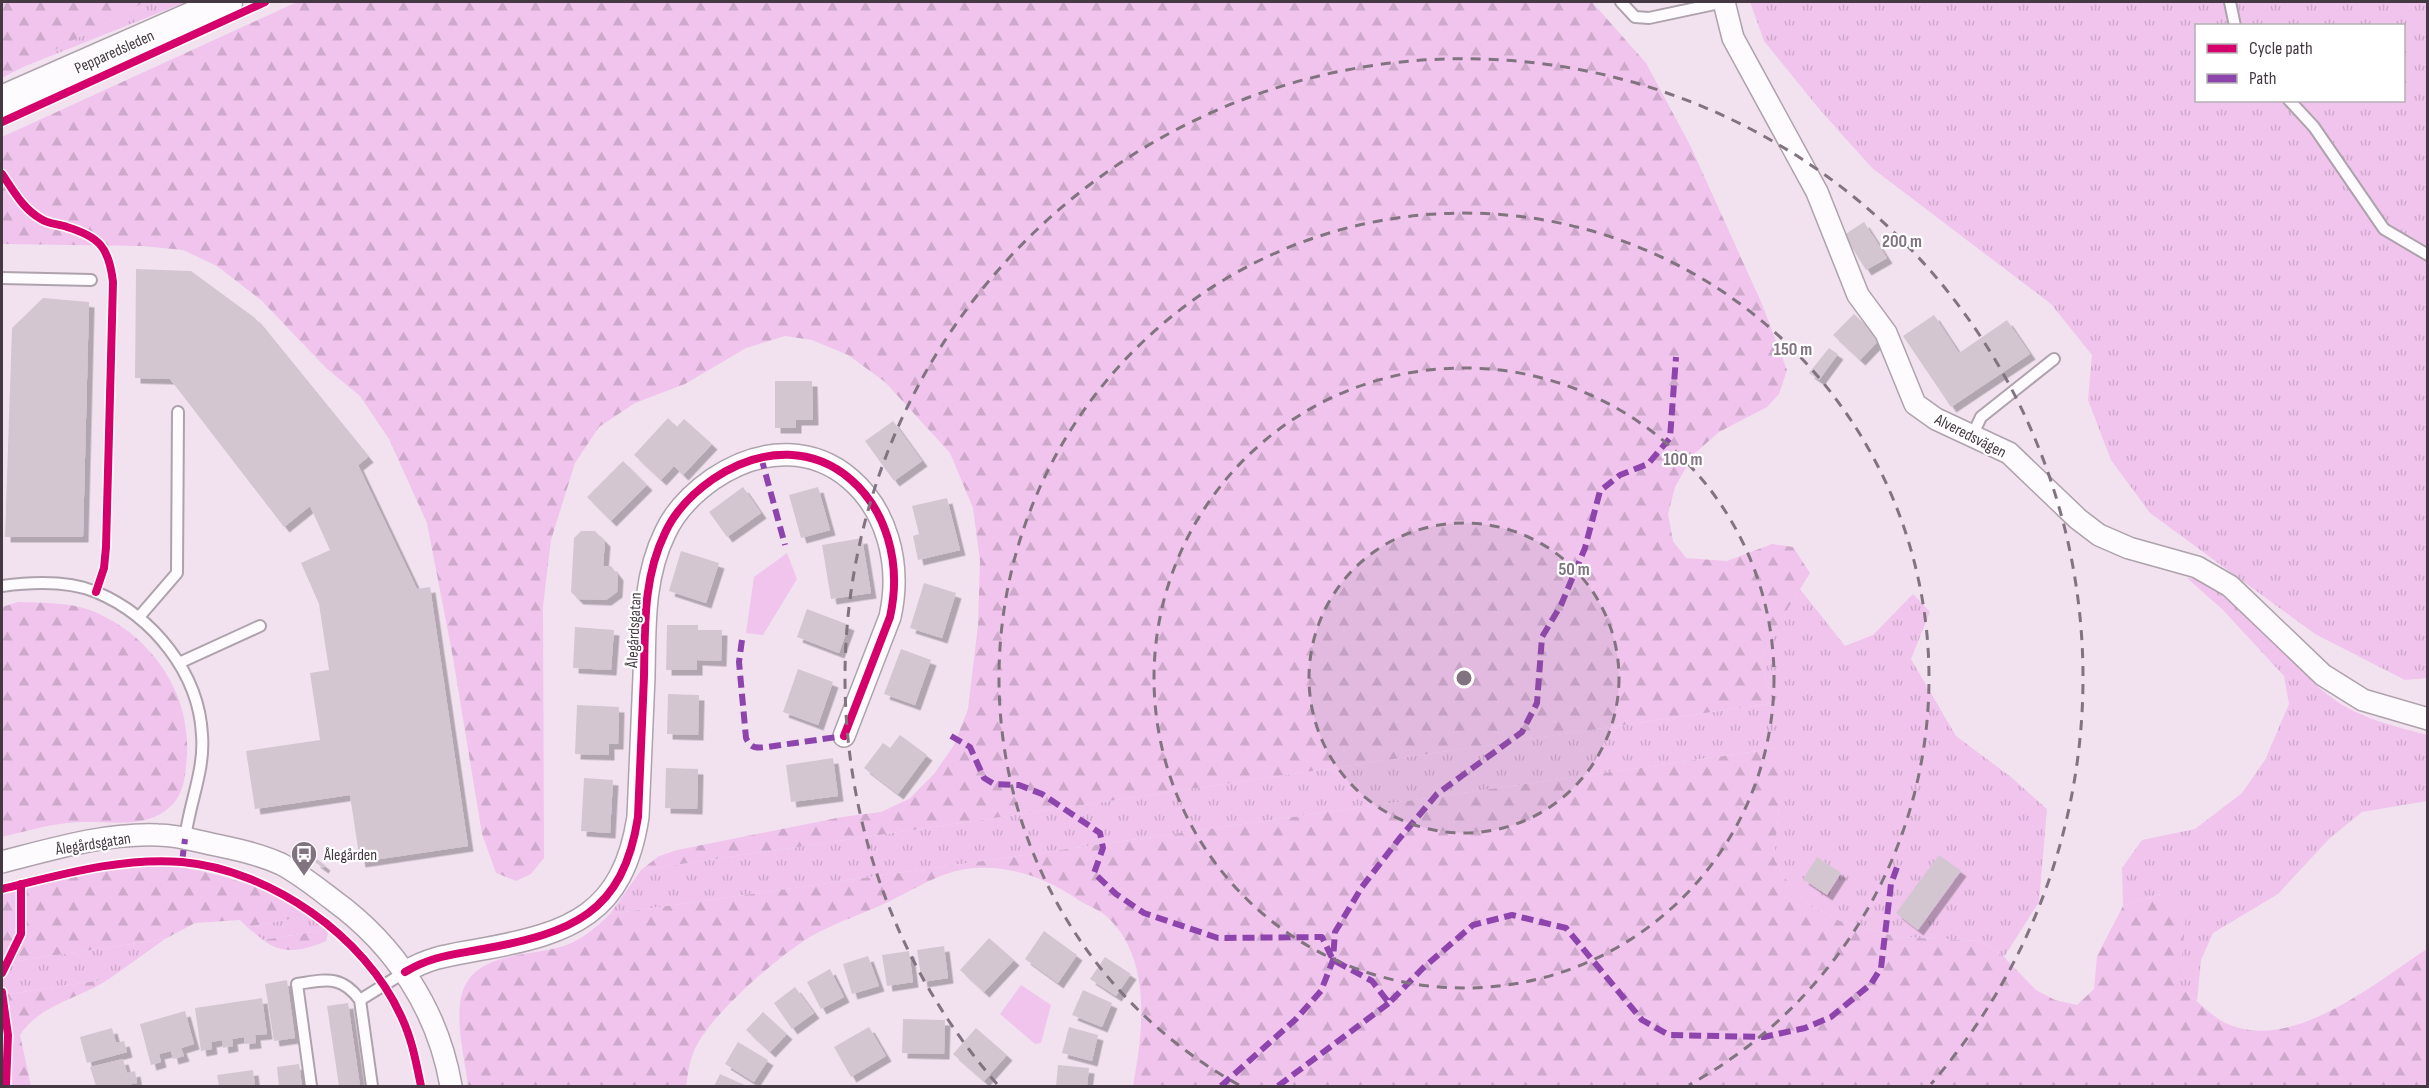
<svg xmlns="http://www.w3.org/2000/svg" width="2429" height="1088" viewBox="0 0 2429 1088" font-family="'Sofia Sans Condensed',sans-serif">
  <defs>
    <pattern id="grass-tufts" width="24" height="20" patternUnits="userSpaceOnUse" patternTransform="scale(1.5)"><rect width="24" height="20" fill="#f0c4ed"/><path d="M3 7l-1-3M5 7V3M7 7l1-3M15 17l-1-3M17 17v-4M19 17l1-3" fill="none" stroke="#cfa9cc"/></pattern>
    <pattern id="forest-firs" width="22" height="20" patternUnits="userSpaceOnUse" patternTransform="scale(1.5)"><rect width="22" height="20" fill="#f0c4ed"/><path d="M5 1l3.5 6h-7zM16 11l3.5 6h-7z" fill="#cfa9cc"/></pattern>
    <filter id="shadow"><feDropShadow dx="5.5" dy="5.5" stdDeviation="0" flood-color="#0004"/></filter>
  </defs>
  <rect width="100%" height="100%" fill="#f2e2f0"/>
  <!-- grass -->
  <path fill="url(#grass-tufts)" fill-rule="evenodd" d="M 145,2 L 186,2 L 18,69 Z
    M 1750,2 L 2427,2 L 2427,678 L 2405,680 L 2315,634 L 2150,513 L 2111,460 L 2088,400 L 2092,355 L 2051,304 L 1872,168 L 1820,110 L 1764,41 ZM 2196,26 L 2404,26 L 2404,100 L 2196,100 Z
    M 2187,578 C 2225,579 2292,665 2323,691 C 2356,718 2387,724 2427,735 L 2427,801 L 2362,812 L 2329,839 L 2278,894 L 2213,933 L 2201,960 L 2197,1001 L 2179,986 L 2161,894 L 2123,906 L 2122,868 L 2142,840 L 2195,829 L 2242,793 L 2265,760 L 2289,704 L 2284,676 L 2222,609 Z
    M 1800,589 L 1845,646 L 1873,635 L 1913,594 L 1930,612 L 1911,659 L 1956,736 L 2011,777 L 2047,809 L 2039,902 L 2004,957 L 1980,941 L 1898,937 L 1840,921 L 1810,906 L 1784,877 L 1774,858 L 1779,808 L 1779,748 L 610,914 L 641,870 L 1773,703 L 1761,661 L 1777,626 Z
    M 311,915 L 325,930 L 263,940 L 247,927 Z
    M 165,939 L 109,979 L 2,995 L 2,963 Z"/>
  <!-- forest -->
  <path fill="url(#forest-firs)" d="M 2,2 L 145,2 L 2,78 Z
    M 297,2 L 1592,2 L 1646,63 L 1690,145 L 1762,304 L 1787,370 L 1779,394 L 1767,407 L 1719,432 L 1693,455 L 1675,487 L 1668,514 L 1673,541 L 1686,558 L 1727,561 L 1772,544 L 1793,547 L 1810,573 L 1777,626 L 1761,661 L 1773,703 L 641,870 L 659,856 L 677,850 L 842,817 L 881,812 L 909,799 L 934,774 L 954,745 L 968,709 L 978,625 L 980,561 L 973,508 L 950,453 L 885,382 L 848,355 L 812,340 L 785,336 L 746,348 L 685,384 L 635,403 L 599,427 L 575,463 L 551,540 L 543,606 L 544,858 L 531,874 L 516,881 L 496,873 L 482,834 L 453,658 L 427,523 L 389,439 L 360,396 L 326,368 L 262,301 L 217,266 L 183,250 L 142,246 L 2,244 L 2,137 Z
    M 18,602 C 42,603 68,602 90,610 C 149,633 191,691 187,755 C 185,777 185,797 165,811 C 140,830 99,819 68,823 C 46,825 23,832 2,837 L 2,607 Z
    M 1779,748 L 1779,808 L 1774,858 L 1784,877 L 1810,906 L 1840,921 L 1898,937 L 1980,941 L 2004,957 L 2036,990 L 2055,1000 L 2077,1005 L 2094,989 L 2097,956 L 2123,906 L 2161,894 L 2186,915 L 2179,986 C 2195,998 2212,1018 2230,1025 C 2295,1051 2376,982 2427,949 L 2427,1086 L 1133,1086 C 1143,1031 1153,957 1105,915 C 1096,908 1083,904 1074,897 C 1045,878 1011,866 976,868 C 944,869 916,889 888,902 C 865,913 840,921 817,933 C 783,951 708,1016 694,1051 C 689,1062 688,1075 686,1086 L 468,1086 C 465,1059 457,1032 460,1004 C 466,950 526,958 564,946 C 581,940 597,927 610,914 Z
    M 159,864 C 212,871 266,885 311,915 L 247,927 L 240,920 L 195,923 L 165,939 L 2,963 L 2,892 L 102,870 Z
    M 325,930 L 328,933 L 326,941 C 305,950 283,956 263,940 Z
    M 109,979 C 79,999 40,1004 20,1035 L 31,1086 L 2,1086 L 2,995 Z"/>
  <!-- park -->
  <path fill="#f0c4ed" d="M 787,553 L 797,579 L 763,635 L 746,633 L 754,577 Z
    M 1021,985 L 1051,1005 L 1041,1043 L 1035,1044 L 1000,1014 Z"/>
  <!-- building -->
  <path fill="#d3c6d1" filter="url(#shadow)" d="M 1864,222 L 1887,258 L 1866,270 L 1844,235 Z
    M 136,269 L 191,271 L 255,318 L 368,457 L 358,465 L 417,589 L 430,587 L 468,846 L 360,862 L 350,795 L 255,809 L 246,751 L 320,740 L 310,673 L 329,670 L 319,604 L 301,563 L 330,550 L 310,506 L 284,527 L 170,379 L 135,378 Z
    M 43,298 L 89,302 L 83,537 L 5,537 L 12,328 Z
    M 1854,314 L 1880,339 L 1860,360 L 1833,335 Z
    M 1934,315 L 1959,353 L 2007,320 L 2030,354 L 1951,407 L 1903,336 Z
    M 1829,348 L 1838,354 L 1819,380 L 1809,373 Z
    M 775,381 L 812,381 L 813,420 L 796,420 L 796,428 L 775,428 Z
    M 668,418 L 677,427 L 684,419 L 712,444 L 683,475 L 674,466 L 661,480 L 634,455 Z
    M 893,421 L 922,461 L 894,481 L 865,441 Z
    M 623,461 L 647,485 L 611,521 L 587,497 Z
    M 743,487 L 761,513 L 727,537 L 709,512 Z
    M 818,487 L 830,530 L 801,538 L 789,495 Z
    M 947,498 L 960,550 L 918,560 L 913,536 L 919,534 L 912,506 Z
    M 581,531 L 595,531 L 605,541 L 603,566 L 611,566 L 618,575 L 617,592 L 606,600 L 578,599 L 571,592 L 574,538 Z
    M 862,538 L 871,593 L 831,599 L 822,545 Z
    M 681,551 L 719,563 L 706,603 L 669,591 Z
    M 924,583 L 956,593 L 942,638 L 910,628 Z
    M 807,609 L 849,625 L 839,653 L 797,637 Z
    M 667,625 L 698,625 L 698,630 L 722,630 L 721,661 L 697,660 L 697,670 L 666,670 Z
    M 575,627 L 614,630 L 611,670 L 573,668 Z
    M 901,649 L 931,660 L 915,705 L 884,694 Z
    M 798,669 L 833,682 L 818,725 L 783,712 Z
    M 668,694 L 699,695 L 698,735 L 667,734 Z
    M 577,705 L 619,707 L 618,744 L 609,744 L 609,755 L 575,754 Z
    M 900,735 L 927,755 L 898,794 L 864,768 L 883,743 L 890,748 Z
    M 833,758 L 838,796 L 791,802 L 786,765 Z
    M 666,768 L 698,769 L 697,809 L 665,808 Z
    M 584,778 L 613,780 L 610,833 L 581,831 Z
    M 1939,855 L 1961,871 L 1918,930 L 1896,913 Z
    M 1817,857 L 1841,873 L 1827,895 L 1803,879 Z
    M 317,859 L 325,865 L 323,868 L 315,862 Z
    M 1044,931 L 1077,955 L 1058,983 L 1025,959 Z
    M 989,938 L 1014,960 L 984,992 L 960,970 Z
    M 944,946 L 948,978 L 922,982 L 917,950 Z
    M 909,951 L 913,982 L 887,986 L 882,955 Z
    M 868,956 L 879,986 L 852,994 L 843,964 Z
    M 1105,957 L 1131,974 L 1116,996 L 1090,979 Z
    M 830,969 L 844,997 L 821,1009 L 807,982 Z
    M 287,980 L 295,1038 L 274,1041 L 265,984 Z
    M 795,987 L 814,1013 L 792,1029 L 774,1003 Z
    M 1083,990 L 1112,1003 L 1102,1027 L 1072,1015 Z
    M 262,998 L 267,1034 L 255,1035 L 256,1043 L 244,1044 L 244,1037 L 232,1039 L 233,1046 L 223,1048 L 222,1040 L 211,1042 L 212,1049 L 201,1051 L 195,1008 Z
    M 348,1003 L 360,1086 L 339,1086 L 327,1006 Z
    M 185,1011 L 194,1044 L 181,1048 L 184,1056 L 173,1059 L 171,1051 L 159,1054 L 161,1062 L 151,1065 L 140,1024 Z
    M 763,1012 L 787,1034 L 770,1052 L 746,1030 Z
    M 903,1019 L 945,1020 L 944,1054 L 902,1053 Z
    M 869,1027 L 886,1056 L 851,1077 L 834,1047 Z
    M 1069,1027 L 1098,1035 L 1092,1061 L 1062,1053 Z
    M 112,1028 L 116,1043 L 124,1041 L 127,1052 L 87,1063 L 80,1037 Z
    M 976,1028 L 1007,1055 L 984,1081 L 953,1054 Z
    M 738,1042 L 768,1060 L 754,1082 L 725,1064 Z
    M 123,1059 L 127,1073 L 135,1071 L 137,1083 L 122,1086 L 96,1086 L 90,1067 Z
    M 299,1064 L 302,1086 L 279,1086 L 277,1067 Z
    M 1058,1065 L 1089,1068 L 1087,1086 L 1056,1086 Z
    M 253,1070 L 255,1086 L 219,1086 L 217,1075 Z
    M 720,1074 L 747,1086 L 714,1086 Z"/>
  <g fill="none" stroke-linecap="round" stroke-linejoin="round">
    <!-- lane casing -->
    <g stroke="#aea2ac" stroke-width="14">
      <path id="lane" d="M 1621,2 L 1635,17 L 1649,18 L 1724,2
        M 2230,2 L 2235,26
        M 2289,100 L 2314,127 L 2384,229 L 2428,255
        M 2,278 L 91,280
        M 1973,434 L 1981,417 L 2054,359
        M 2,586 C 32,582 67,580 96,592 C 153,616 199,673 202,735 C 205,770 189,804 185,839
        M 139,617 L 177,573 L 178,412
        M 179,663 L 260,626
        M 360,1000 L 372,1086
        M 311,1086 L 297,984 C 325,980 341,974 360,1000 L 405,972"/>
    </g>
    <!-- street casing -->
    <g stroke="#aea2ac" stroke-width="24">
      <path id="street" d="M 1724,2 L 1733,38 L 1817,192 L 1858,295 L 1886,333 L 1915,404 L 1936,419 L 2009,453 L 2078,519 L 2099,535 L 2129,548 L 2197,567 L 2230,586 L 2323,675 L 2363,700 L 2428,719
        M 2,862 C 52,849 105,833 158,835 C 175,835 194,840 211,844 C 235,849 259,854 281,864 C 300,874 316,887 333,900 C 395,945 438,1010 451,1086
        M 405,972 C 432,956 452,955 483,949 C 571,933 623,914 638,817 C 640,770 642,723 644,676 C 645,627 643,578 665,533 C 675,511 693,493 713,479 C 819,408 915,505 890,617 L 844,736"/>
    </g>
    <!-- secondary casing -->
    <g stroke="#aea2ac" stroke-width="33">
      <path id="secondary" d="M 2,101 L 227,2"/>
    </g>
    <!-- lane -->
    <use href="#lane" stroke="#fdfbfd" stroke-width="10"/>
    <!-- street -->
    <use href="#street" stroke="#fdfbfd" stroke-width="21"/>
    <!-- secondary -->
    <use href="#secondary" stroke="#fdfbfd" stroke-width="30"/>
    <!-- quiet -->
    <path stroke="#8e44ad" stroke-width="6" stroke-dasharray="12 6" stroke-linecap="butt" d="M 761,457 L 785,545
      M 742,640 L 739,662 L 746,738 C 751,749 756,748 767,747 L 844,736
      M 951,736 L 970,747 L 984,778 L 994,784 L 1019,785 L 1042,794 L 1100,833 L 1103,848 L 1094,873 L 1116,894 L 1144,913 L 1218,938 L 1322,937 L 1333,960 L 1372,981 L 1389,1003 L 1423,968 L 1473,925 L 1512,915 L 1566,928 L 1642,1020 L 1669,1035 L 1764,1037 L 1805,1028 L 1831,1017 L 1871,984 L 1881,968 L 1891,884 L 1897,867
      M 182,862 L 185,839
      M 1221,1086 L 1295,1020 L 1321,991 L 1333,960 L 1335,932 L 1362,887 L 1399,839 L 1437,794 L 1522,732 L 1537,703 L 1542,637 L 1561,605 L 1585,548 L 1600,491 L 1620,475 L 1648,464 L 1670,438 L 1676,357
      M 1278,1086 L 1389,1003"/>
    <!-- cycleway casing -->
    <g stroke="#fff" stroke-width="11">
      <path id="cycleway" d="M 2,122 L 265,2
        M 2,174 C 13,190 23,209 41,219 C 48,224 59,224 67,227 C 100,237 109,248 113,282 L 106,547 L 104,568 L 96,592
        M 2,889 C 60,875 121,857 182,862 C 270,870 365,936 401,1016 C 412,1039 416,1062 421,1086
        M 405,972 C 432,956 452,955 483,949 C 571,933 623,914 638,817 C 640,770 642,723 644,676 C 645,627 643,578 665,533 C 675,511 693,493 713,479 C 819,408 915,505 890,617 L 844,736
        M 2,973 L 21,934 L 21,884
        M 2,992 L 8,1035 L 6,1086"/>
    </g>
    <!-- cycleway -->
    <use href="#cycleway" stroke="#d6006c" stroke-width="8"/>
  </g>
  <!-- distance rings -->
  <circle cx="1464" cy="678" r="155" fill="#817480" fill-opacity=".12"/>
  <g fill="none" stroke="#817480" stroke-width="3" stroke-dasharray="10 8">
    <circle cx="1464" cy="678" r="155"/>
    <circle cx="1464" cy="678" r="310"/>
    <path d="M1239 1085A465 465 0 1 1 1689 1085"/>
    <path d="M997 1084A619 619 0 1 1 1931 1084"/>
  </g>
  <!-- icons -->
  <defs>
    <g id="bus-pin" transform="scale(1.35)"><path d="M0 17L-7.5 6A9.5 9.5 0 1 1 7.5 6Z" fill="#817480" stroke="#fff"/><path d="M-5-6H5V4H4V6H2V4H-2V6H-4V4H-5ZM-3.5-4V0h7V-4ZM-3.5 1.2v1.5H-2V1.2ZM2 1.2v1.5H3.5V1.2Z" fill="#fff"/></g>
  </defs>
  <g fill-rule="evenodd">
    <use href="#bus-pin" x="304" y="854"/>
  </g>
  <g text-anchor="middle" stroke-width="4.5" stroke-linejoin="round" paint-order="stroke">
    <!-- street labels -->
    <g font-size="16" fill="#443943" stroke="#fff">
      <text transform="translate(114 51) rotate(-24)" y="6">Pepparedsleden</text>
      <text transform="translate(1971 435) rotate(27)" y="6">Alveredsvägen</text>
      <text transform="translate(633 630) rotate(-87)" y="6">Ålegårdsgatan</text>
      <text transform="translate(93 843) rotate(-9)" y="6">Ålegårdsgatan</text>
    </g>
    <!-- poi labels -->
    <g font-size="16" fill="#443943" stroke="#fff" text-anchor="start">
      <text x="324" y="860">Ålegården</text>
    </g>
  </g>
  <circle cx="1464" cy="678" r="9" fill="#817480" stroke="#fff" stroke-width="3"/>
  <g font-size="18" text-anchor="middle" font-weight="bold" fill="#817480" stroke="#fff" stroke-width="4.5" stroke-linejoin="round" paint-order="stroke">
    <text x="1902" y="247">200 m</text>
    <text x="1793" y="355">150 m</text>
    <text x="1683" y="465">100 m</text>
    <text x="1574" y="575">50 m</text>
  </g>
  <!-- border -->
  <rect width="2429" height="1088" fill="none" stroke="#443943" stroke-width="6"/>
  <!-- legend -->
  <rect x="2195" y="24" width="210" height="78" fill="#ffffff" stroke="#b4b0b4" stroke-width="1.5"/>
  <rect x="2207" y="44" width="30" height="9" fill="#d6006c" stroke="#b4b0b4" stroke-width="1.5"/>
  <text x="2249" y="54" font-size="18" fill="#443943">Cycle path</text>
  <rect x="2207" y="74" width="30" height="9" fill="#8e44ad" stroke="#b4b0b4" stroke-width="1.5"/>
  <text x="2249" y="84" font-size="18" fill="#443943">Path</text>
</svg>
